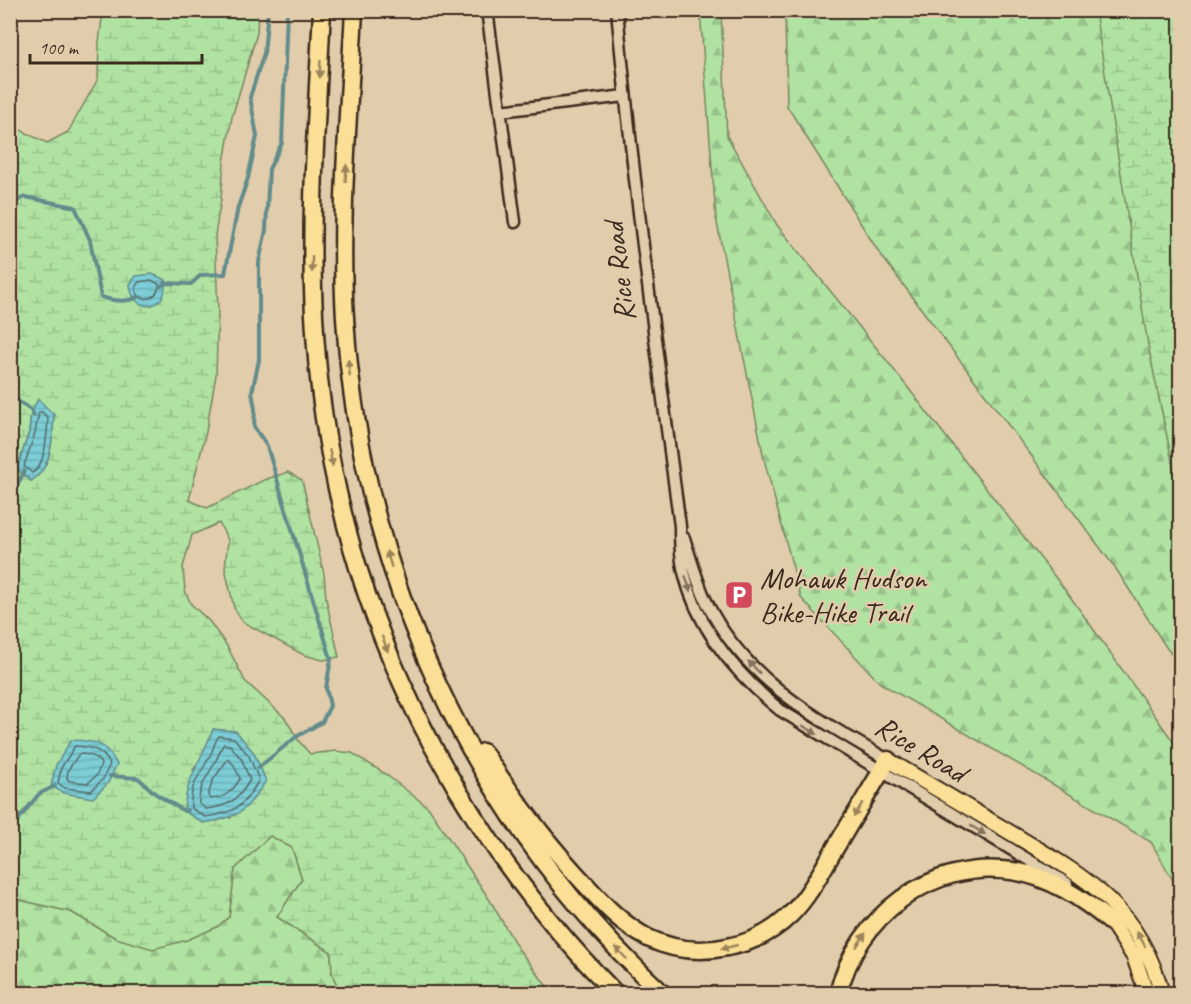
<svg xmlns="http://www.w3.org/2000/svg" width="1191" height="1004" viewBox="0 0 1191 1004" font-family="Caveat,sans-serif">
  <defs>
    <pattern id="forest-firs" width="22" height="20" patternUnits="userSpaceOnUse" patternTransform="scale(1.5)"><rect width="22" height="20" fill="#b0e2a2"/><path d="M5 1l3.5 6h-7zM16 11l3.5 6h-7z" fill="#98c28b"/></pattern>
    <pattern id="wetland-marsh" width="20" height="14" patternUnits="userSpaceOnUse" patternTransform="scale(1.5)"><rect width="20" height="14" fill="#b0e2a2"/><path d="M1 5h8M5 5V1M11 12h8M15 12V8" fill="none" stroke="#98c28b"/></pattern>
    <pattern id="water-rules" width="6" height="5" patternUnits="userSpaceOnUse" patternTransform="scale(1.5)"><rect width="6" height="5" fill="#7ccdd6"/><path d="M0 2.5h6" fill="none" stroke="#6cb0b7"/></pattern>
  </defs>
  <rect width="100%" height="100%" fill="#e1ccab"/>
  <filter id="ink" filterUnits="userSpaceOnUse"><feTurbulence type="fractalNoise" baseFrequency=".0167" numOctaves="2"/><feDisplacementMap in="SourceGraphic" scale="12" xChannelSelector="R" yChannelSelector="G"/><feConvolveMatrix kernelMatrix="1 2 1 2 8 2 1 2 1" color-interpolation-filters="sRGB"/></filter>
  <g filter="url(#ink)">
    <!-- forest -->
    <path fill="url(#forest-firs)" stroke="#768660" stroke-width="1.5" d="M 700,11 L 721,11 L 727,136 L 777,225 L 891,366 L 1069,595 L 1180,751 L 1180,900 L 1179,891 L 1151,842 L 880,683 L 801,598 L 764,459 L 716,218 Z
      M 785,11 L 1180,11 L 1180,665 L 1166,647 L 1116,569 L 878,251 L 787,106 Z
      M 270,835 L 292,848 L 302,879 L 277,917 L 331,952 L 332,973 L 340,993 L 11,994 L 11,905 L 20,900 L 71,912 L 116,938 L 229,917 L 235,869 Z"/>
    <!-- wetland -->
    <path fill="url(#wetland-marsh)" stroke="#768660" stroke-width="1.5" fill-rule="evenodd" d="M 103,11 L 258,11 L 257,33 L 232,117 L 224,162 L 221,199 L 215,235 L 218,311 L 216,375 L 206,432 L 189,500 L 207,508 L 264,480 L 288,472 L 302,480 L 324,574 L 326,599 L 339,657 L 323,660 L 304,655 L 243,622 L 234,608 L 225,568 L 228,540 L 219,523 L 192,535 L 183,567 L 185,591 L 191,604 L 209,621 L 227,646 L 245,681 L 285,718 L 299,741 L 310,754 L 335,751 L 352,753 L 384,773 L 428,807 L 491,902 L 517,947 L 552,993 L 340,993 L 332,973 L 331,952 L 277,917 L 302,879 L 292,848 L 270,836 L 235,869 L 229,917 L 217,927 L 187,940 L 153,949 L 116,938 L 71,912 L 20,900 L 11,905 L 10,125 L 47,143 L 68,132 L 98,79 L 99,42 ZM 38,400 L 54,415 C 52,439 53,467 31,481 L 17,469 L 29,432 L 31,413 ZM 213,730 L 231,819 L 193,770 L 204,755 Z
      M 1095,11 L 1180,11 L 1180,500 L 1148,345 Z"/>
    <!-- water -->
    <path fill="url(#water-rules)" stroke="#628c8c" stroke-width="1.5" d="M 152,274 L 166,280 C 165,284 165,290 164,294 C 155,313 131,308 130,284 L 136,276 Z
      M 38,399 L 54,415 C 52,439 53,467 31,481 L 17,469 L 29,432 L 31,413 Z
      M 213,729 L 236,731 L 254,753 L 266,781 C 245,812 241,817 203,823 L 184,811 C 186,777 202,760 213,729 Z
      M 71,740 C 96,741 104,741 117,764 L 108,783 L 93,798 L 63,793 L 51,786 L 56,765 Z"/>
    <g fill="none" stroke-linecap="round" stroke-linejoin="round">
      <!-- shore -->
      <path stroke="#556b68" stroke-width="1.5" d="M 151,280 L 159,284 C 159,301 135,305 136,286 L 139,282 Z
        M 39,412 L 42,412 L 48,418 C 47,432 46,466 32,473 L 24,466 L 35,433 Z
        M 219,736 L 234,738 L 249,756 L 259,780 C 243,807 236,813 205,817 L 191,808 C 190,783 199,777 209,758 C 213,751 214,742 219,736 Z
        M 224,744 L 230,745 L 242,760 L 250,780 C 238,800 230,806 206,809 L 199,804 C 198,787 208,776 215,762 C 219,756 220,749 224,744 Z
        M 75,746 C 91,747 102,749 110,764 L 103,779 L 91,791 L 65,788 L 58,783 L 61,768 Z
        M 79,754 C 88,754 97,756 101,764 L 97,775 L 88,783 L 69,781 L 67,778 L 68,770 Z
        M 228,759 L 234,765 L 240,779 C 232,792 225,798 210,799 L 208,795 L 213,780 Z"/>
      <!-- stream -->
      <path stroke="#628c8c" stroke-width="4" d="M 10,204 L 25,197 L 75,207 L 90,240 L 101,297 C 113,301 126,303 138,297
        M 161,286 L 165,283 L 191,284 L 201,275 L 225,274 L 238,207 L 248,178 L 257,136 L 250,97 L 264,53 L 268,10
        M 10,395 L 32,411 L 34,416
        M 10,506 L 12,497 L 24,471
        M 258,768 L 296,737 L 322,722 L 330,706 L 326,688 L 331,659 L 267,446 L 254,427 L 255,409 L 252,392 L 259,360 L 259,262 L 266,230 L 269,169 L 282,143 L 287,10
        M 110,776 L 138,778 L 156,794 L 184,811 L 187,810
        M 10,830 L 39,794 L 55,786"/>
      <!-- minor casing -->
      <g stroke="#3b2a1e" stroke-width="15">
        <path id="minor" d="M 487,10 L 515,222
          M 617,10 C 633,183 657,354 680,526 C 680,541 680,557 684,572 C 697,628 737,675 780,710 L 1067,883
          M 500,111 L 625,96
          M 684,538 C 691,559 697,582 707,603 C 744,679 817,719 888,760"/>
      </g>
      <!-- major casing -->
      <g stroke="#3b2a1e" stroke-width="18">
        <path id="major" d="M 888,760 C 927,783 967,807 1006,830 C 1080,874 1139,904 1162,994
          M 1112,923 L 1134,957 L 1147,994"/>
      </g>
      <!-- highway casing -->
      <g stroke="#3b2a1e" stroke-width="21">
        <path id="highway" d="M 322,10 C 317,112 309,214 314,315 C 326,574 435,810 616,994
          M 354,10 C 349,112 339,216 345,318 C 361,575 473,819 663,994
          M 483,752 C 514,799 547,844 586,885 C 604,905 623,925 648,938 C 673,950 700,953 727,947 C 751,943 774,931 791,914 C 809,896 821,872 834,850 C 852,820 870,790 888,760
          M 838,994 C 857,916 931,859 1012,871 C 1050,876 1083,899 1112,923"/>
      </g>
      <!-- minor -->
      <use href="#minor" stroke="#e1ccab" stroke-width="10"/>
      <!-- major -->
      <use href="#major" stroke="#fbdf96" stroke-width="14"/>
      <!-- highway -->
      <use href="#highway" stroke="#fbdf96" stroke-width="16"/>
    </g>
    <!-- one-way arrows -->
    <defs><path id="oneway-solid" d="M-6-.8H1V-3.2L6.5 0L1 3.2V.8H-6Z" transform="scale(1.5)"/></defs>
    <g fill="#9b845a">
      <use href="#oneway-solid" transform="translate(320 69) rotate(93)"/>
      <use href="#oneway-solid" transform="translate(346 173) rotate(-87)"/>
      <use href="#oneway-solid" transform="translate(312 264) rotate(90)"/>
      <use href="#oneway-solid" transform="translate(349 368) rotate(-96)"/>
      <use href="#oneway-solid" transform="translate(331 458) rotate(79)"/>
      <use href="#oneway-solid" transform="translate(389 559) rotate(-107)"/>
      <use href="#oneway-solid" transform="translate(385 644) rotate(69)"/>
      <use href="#oneway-solid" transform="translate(858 810) rotate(121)"/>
      <use href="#oneway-solid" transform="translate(1141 939) rotate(-120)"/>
      <use href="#oneway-solid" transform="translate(861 940) rotate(-56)"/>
      <use href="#oneway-solid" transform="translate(729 947) rotate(167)"/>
      <use href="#oneway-solid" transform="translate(621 953) rotate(-134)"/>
    </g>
    <g fill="#86735d">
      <use href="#oneway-solid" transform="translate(688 584) rotate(72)"/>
      <use href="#oneway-solid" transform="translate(754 667) rotate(-134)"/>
      <use href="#oneway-solid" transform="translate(810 730) rotate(31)"/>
      <use href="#oneway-solid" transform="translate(978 830) rotate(31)"/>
    </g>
  </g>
  <!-- icons -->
  <defs>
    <g id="parking-square" transform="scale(1.5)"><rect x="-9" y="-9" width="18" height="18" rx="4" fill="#d1495b" stroke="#e1ccab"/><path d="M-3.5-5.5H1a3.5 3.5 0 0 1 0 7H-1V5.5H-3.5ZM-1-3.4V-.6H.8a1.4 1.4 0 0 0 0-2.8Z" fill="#fff"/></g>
  </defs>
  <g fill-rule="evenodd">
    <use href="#parking-square" x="739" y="595"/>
  </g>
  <g text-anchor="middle" stroke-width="5" stroke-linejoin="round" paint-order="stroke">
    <!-- street labels -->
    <g font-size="30" fill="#3b2a1e" stroke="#e1ccab">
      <text transform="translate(619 272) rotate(-97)" y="10">Rice Road</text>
      <text transform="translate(921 749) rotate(31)" y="10">Rice Road</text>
    </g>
    <!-- poi labels -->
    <g font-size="30" fill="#3b2a1e" stroke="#e1ccab" text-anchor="start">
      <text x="760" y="588">Mohawk Hudson<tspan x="760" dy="34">Bike-Hike Trail</tspan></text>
    </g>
  </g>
  <!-- margin -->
  <rect width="1191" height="1004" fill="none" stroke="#e1ccab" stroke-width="36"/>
  <rect x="18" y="18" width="1155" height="968" fill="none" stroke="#3b2a1e" stroke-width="2" filter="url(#ink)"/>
  <!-- scale -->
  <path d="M30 54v9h172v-9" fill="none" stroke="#3b2a1e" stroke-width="3"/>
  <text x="39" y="54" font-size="18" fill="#3b2a1e" stroke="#e1ccab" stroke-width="4.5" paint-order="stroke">100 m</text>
</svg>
